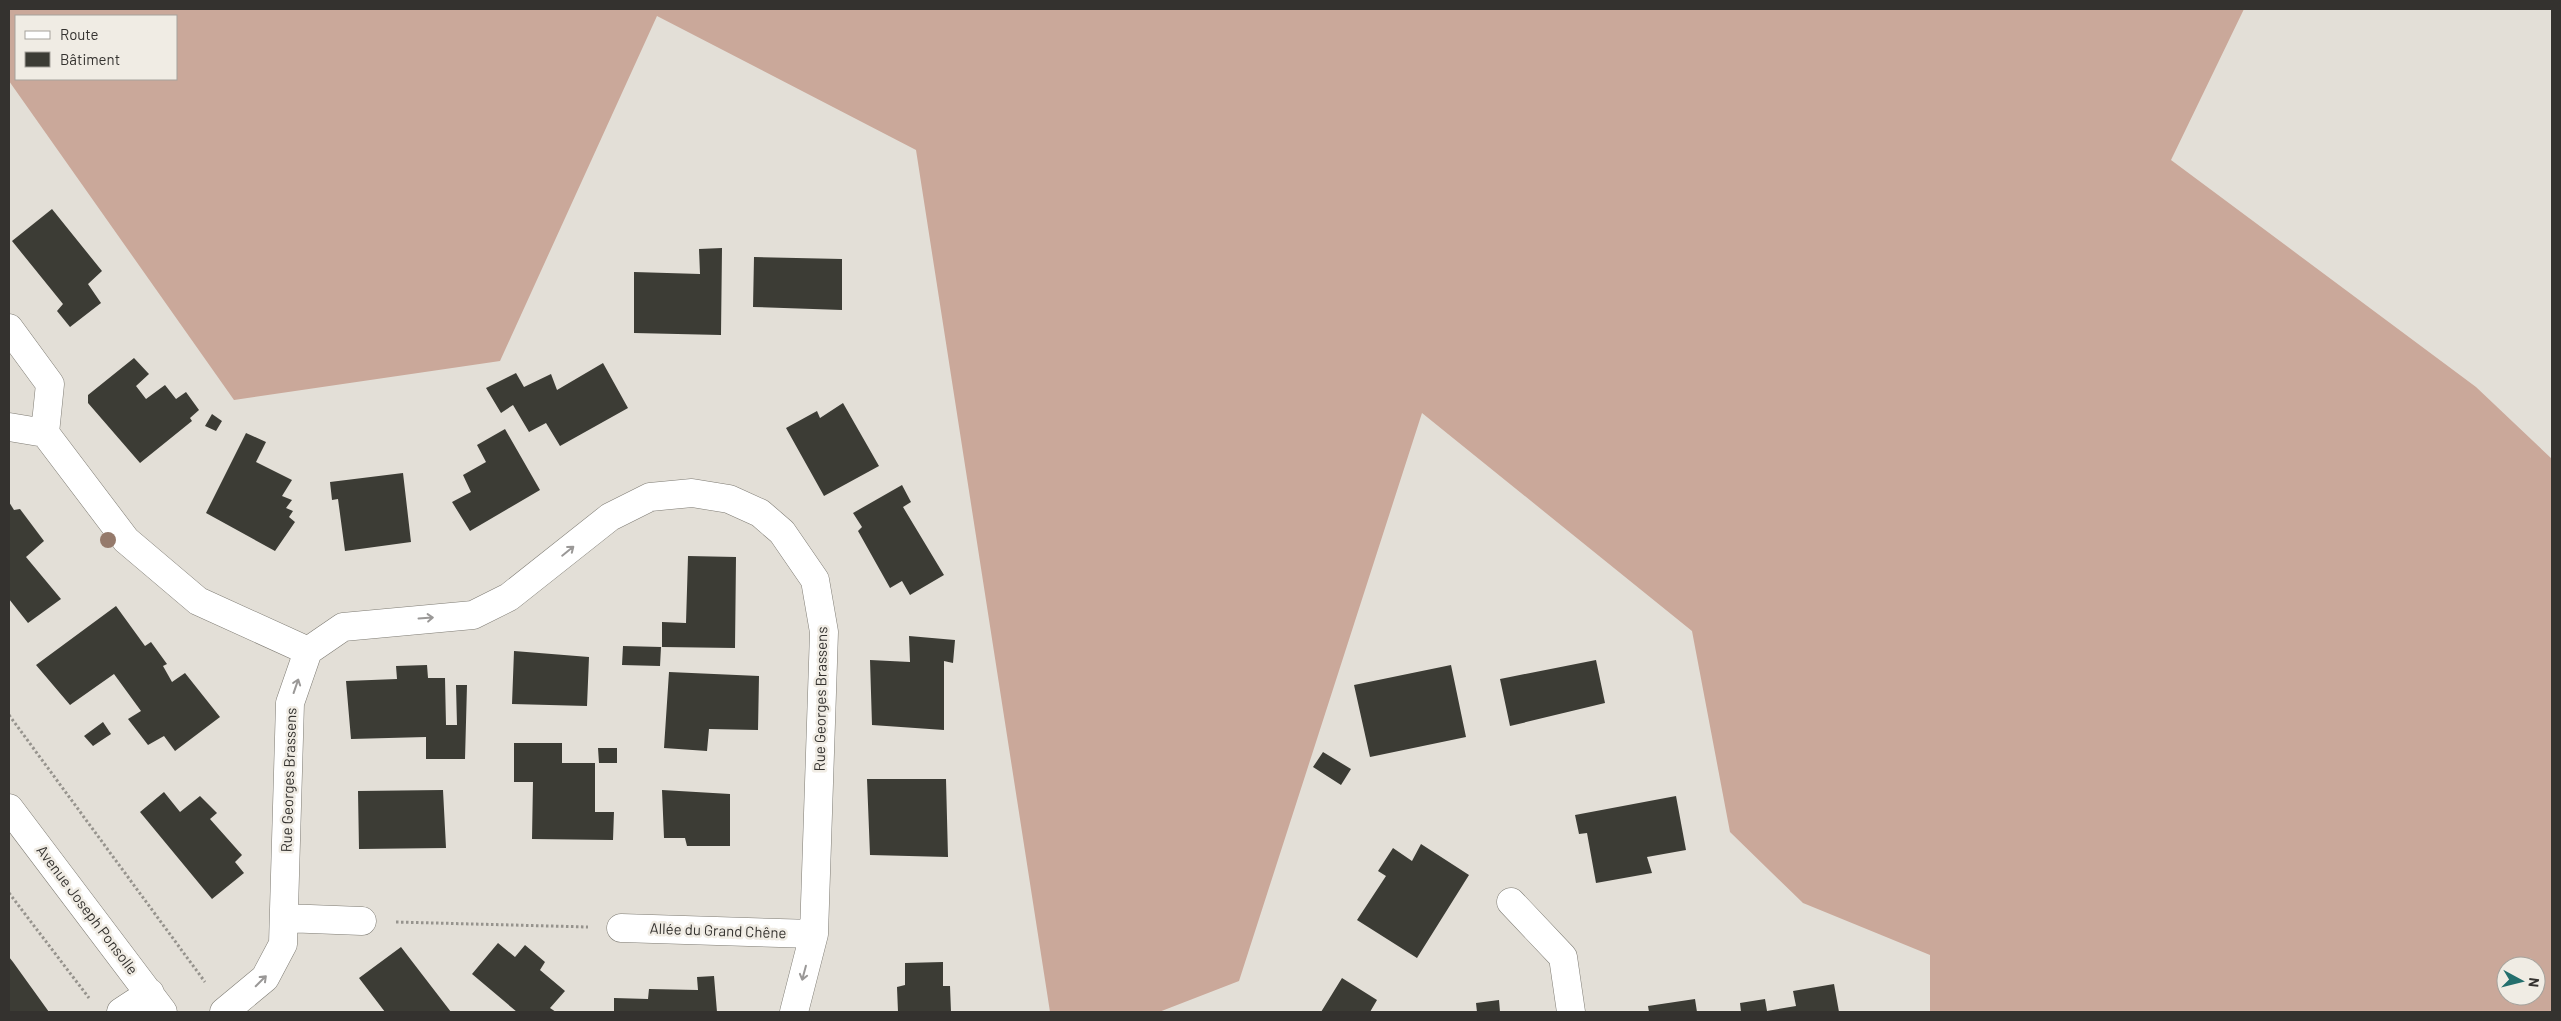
<svg xmlns="http://www.w3.org/2000/svg" width="2561" height="1021" viewBox="0 0 2561 1021" font-family="Barlow,sans-serif">
  <rect width="100%" height="100%" fill="#e3dfd7"/>
  <!-- forest -->
  <path fill="#caa89a" fill-rule="evenodd" d="M 9,9 L 2244,9 L 2171,160 L 2476,387 L 2552,459 L 2552,1012 L 1930,1012 L 1930,955 L 1803,903 L 1730,832 L 1692,631 L 1422,413 L 1239,981 L 1159,1012 L 1050,1012 L 916,150 L 657,16 L 500,361 L 234,400 L 9,81 ZM 16,16 L 176,16 L 176,79 L 16,79 ZM 2506,966 L 2536,966 L 2536,996 L 2506,996 Z"/>
  <!-- building -->
  <path fill="#3c3c35" d="M 52,209 L 102,271 L 88,284 L 101,303 L 70,327 L 57,311 L 63,304 L 12,241 Z
    M 722,248 L 721,335 L 634,333 L 634,272 L 700,274 L 699,249 Z
    M 754,257 L 842,259 L 842,310 L 753,307 Z
    M 134,358 L 149,374 L 136,386 L 146,399 L 165,385 L 176,399 L 186,392 L 199,410 L 190,418 L 192,421 L 140,463 L 88,403 L 88,395 Z
    M 603,363 L 628,408 L 560,446 L 546,423 L 529,432 L 513,405 L 501,413 L 486,388 L 516,373 L 524,387 L 551,374 L 557,390 Z
    M 843,403 L 879,466 L 824,496 L 786,428 L 817,411 L 820,418 Z
    M 212,414 L 222,421 L 216,431 L 205,426 Z
    M 505,429 L 540,490 L 470,531 L 452,502 L 471,492 L 463,475 L 486,462 L 477,445 Z
    M 246,433 L 266,442 L 256,462 L 292,480 L 282,496 L 292,500 L 286,508 L 293,511 L 289,517 L 295,522 L 275,551 L 206,513 Z
    M 403,473 L 411,542 L 345,551 L 338,499 L 332,500 L 330,482 Z
    M 902,485 L 911,502 L 903,507 L 944,575 L 910,595 L 902,581 L 890,588 L 858,531 L 862,527 L 853,513 Z
    M 9,502 L 14,510 L 20,509 L 44,541 L 26,557 L 61,599 L 28,623 L 9,599 Z
    M 688,556 L 736,557 L 735,648 L 662,647 L 662,622 L 686,623 Z
    M 116,606 L 145,646 L 151,642 L 167,664 L 163,666 L 172,682 L 185,673 L 220,717 L 175,751 L 164,736 L 148,745 L 128,719 L 141,711 L 114,674 L 70,705 L 36,665 Z
    M 909,636 L 955,640 L 953,663 L 944,661 L 944,730 L 872,725 L 870,660 L 910,662 Z
    M 623,646 L 661,647 L 660,666 L 622,665 Z
    M 514,651 L 589,657 L 587,706 L 512,704 Z
    M 1596,660 L 1605,703 L 1510,726 L 1500,679 Z
    M 427,665 L 428,678 L 445,678 L 446,725 L 457,725 L 456,685 L 467,685 L 465,759 L 426,759 L 426,737 L 351,739 L 346,681 L 397,679 L 396,666 Z
    M 1451,665 L 1466,737 L 1370,757 L 1354,685 Z
    M 669,672 L 759,676 L 758,730 L 709,729 L 707,751 L 664,748 Z
    M 103,722 L 111,734 L 93,746 L 84,736 Z
    M 514,743 L 562,743 L 562,763 L 595,763 L 595,812 L 614,812 L 613,840 L 532,839 L 533,782 L 514,782 Z
    M 598,748 L 617,748 L 617,763 L 599,763 Z
    M 1323,752 L 1351,769 L 1341,785 L 1313,767 Z
    M 867,779 L 946,779 L 948,857 L 870,855 Z
    M 443,790 L 446,848 L 359,849 L 358,791 Z
    M 662,790 L 730,794 L 730,846 L 687,846 L 685,838 L 664,838 Z
    M 164,792 L 180,812 L 200,796 L 217,813 L 210,819 L 242,855 L 235,862 L 244,873 L 212,899 L 140,812 Z
    M 1676,796 L 1686,850 L 1647,857 L 1652,873 L 1596,883 L 1587,833 L 1579,834 L 1575,815 Z
    M 1421,844 L 1469,875 L 1417,958 L 1357,920 L 1386,876 L 1378,871 L 1393,848 L 1412,861 Z
    M 498,943 L 515,957 L 525,945 L 545,962 L 540,970 L 565,991 L 550,1008 L 556,1012 L 517,1012 L 472,974 Z
    M 401,947 L 451,1012 L 385,1012 L 359,978 Z
    M 9,957 L 13,962 L 49,1012 L 9,1012 Z
    M 943,962 L 943,986 L 950,986 L 951,1012 L 898,1012 L 897,987 L 905,985 L 905,963 Z
    M 714,976 L 717,1012 L 614,1012 L 614,998 L 648,999 L 649,989 L 698,990 L 697,977 Z
    M 1342,978 L 1377,1000 L 1370,1012 L 1321,1012 Z
    M 1834,984 L 1839,1012 L 1741,1012 L 1740,1003 L 1765,999 L 1767,1011 L 1796,1006 L 1793,991 Z
    M 1695,999 L 1697,1012 L 1649,1012 L 1648,1006 Z
    M 1499,1000 L 1500,1012 L 1477,1012 L 1476,1003 Z"/>
  <g fill="none" stroke-linecap="round" stroke-linejoin="round">
    <!-- minor casing -->
    <g stroke="#7e7b73" stroke-width="29">
      <path id="minor" d="M 9,328 L 50,384 L 45,433 L 126,540 L 198,601 L 308,651
        M 9,427 L 45,433
        M 9,808 L 163,1012
        M 1511,902 L 1563,957 L 1571,1012
        M 284,918 L 362,921
        M 621,928 L 814,934
        M 121,1012 L 150,993
        M 224,1012 L 265,978 L 283,944 L 290,703 L 308,651 L 343,627 L 473,615 L 509,597 L 610,517 L 650,497 L 692,493 L 729,499 L 760,513 L 782,532 L 815,580 L 824,632 L 814,934 L 794,1012"/>
    </g>
    <!-- path -->
    <path stroke="#96938d" stroke-width="3" stroke-dasharray="2.5 2.5" stroke-linecap="butt" d="M 9,715 L 205,982
      M 9,893 L 89,998
      M 396,922 L 588,927"/>
    <!-- minor -->
    <use href="#minor" stroke="#fff" stroke-width="28"/>
  </g>
  <!-- trees -->
  <circle fill="#957a6b" cx="108" cy="540" r="8"/>
  <!-- one-way arrows -->
  <defs><path id="oneway-shaft" d="M-6 0H5M1.5-3L5.5 0L1.5 3" fill="none" stroke-width="1.6" stroke-linecap="round" stroke-linejoin="round" transform="scale(1.25)"/></defs>
  <g stroke="#9a9897">
    <use href="#oneway-shaft" transform="translate(568 551) rotate(-39)"/>
    <use href="#oneway-shaft" transform="translate(426 618) rotate(-4)"/>
    <use href="#oneway-shaft" transform="translate(296 686) rotate(-71)"/>
    <use href="#oneway-shaft" transform="translate(804 973) rotate(105)"/>
    <use href="#oneway-shaft" transform="translate(261 981) rotate(-45)"/>
  </g>
  <g text-anchor="middle" stroke-width="5" stroke-linejoin="round" paint-order="stroke">
    <!-- street labels -->
    <g font-size="15" fill="#34322f" stroke="#f0ece4">
      <text transform="translate(821 699) rotate(-89)" y="5">Rue Georges Brassens</text>
      <text transform="translate(289 780) rotate(-88)" y="5">Rue Georges Brassens</text>
      <text transform="translate(87 910) rotate(53)" y="5">Avenue Joseph Ponsolle</text>
      <text transform="translate(718 931) rotate(2)" y="5">Allée du Grand Chêne</text>
    </g>
  </g>
  <!-- border -->
  <rect width="2561" height="1021" fill="none" stroke="#34322f" stroke-width="20"/>
  <!-- legend -->
  <rect x="15" y="15" width="162" height="65" fill="#f0ece4" stroke="#a5a29c"/>
  <rect x="25" y="31" width="25" height="8" fill="#ffffff" stroke="#a5a29c"/>
  <text x="60" y="40" font-size="15" fill="#34322f">Route</text>
  <rect x="25" y="52" width="25" height="15" fill="#3c3c35" stroke="#a5a29c"/>
  <text x="60" y="65" font-size="15" fill="#34322f">Bâtiment</text>
  <!-- north arrow -->
  <g transform="translate(2521 981) rotate(97)"><circle r="24" fill="#f0ece4" stroke="#a5a29c"/>
  <path d="M0-4L9 19L0 12L-9 19Z" fill="#246f6d"/>
  <text y="-8" font-size="14" font-weight="bold" text-anchor="middle" fill="#34322f">N</text>
  </g>
</svg>
